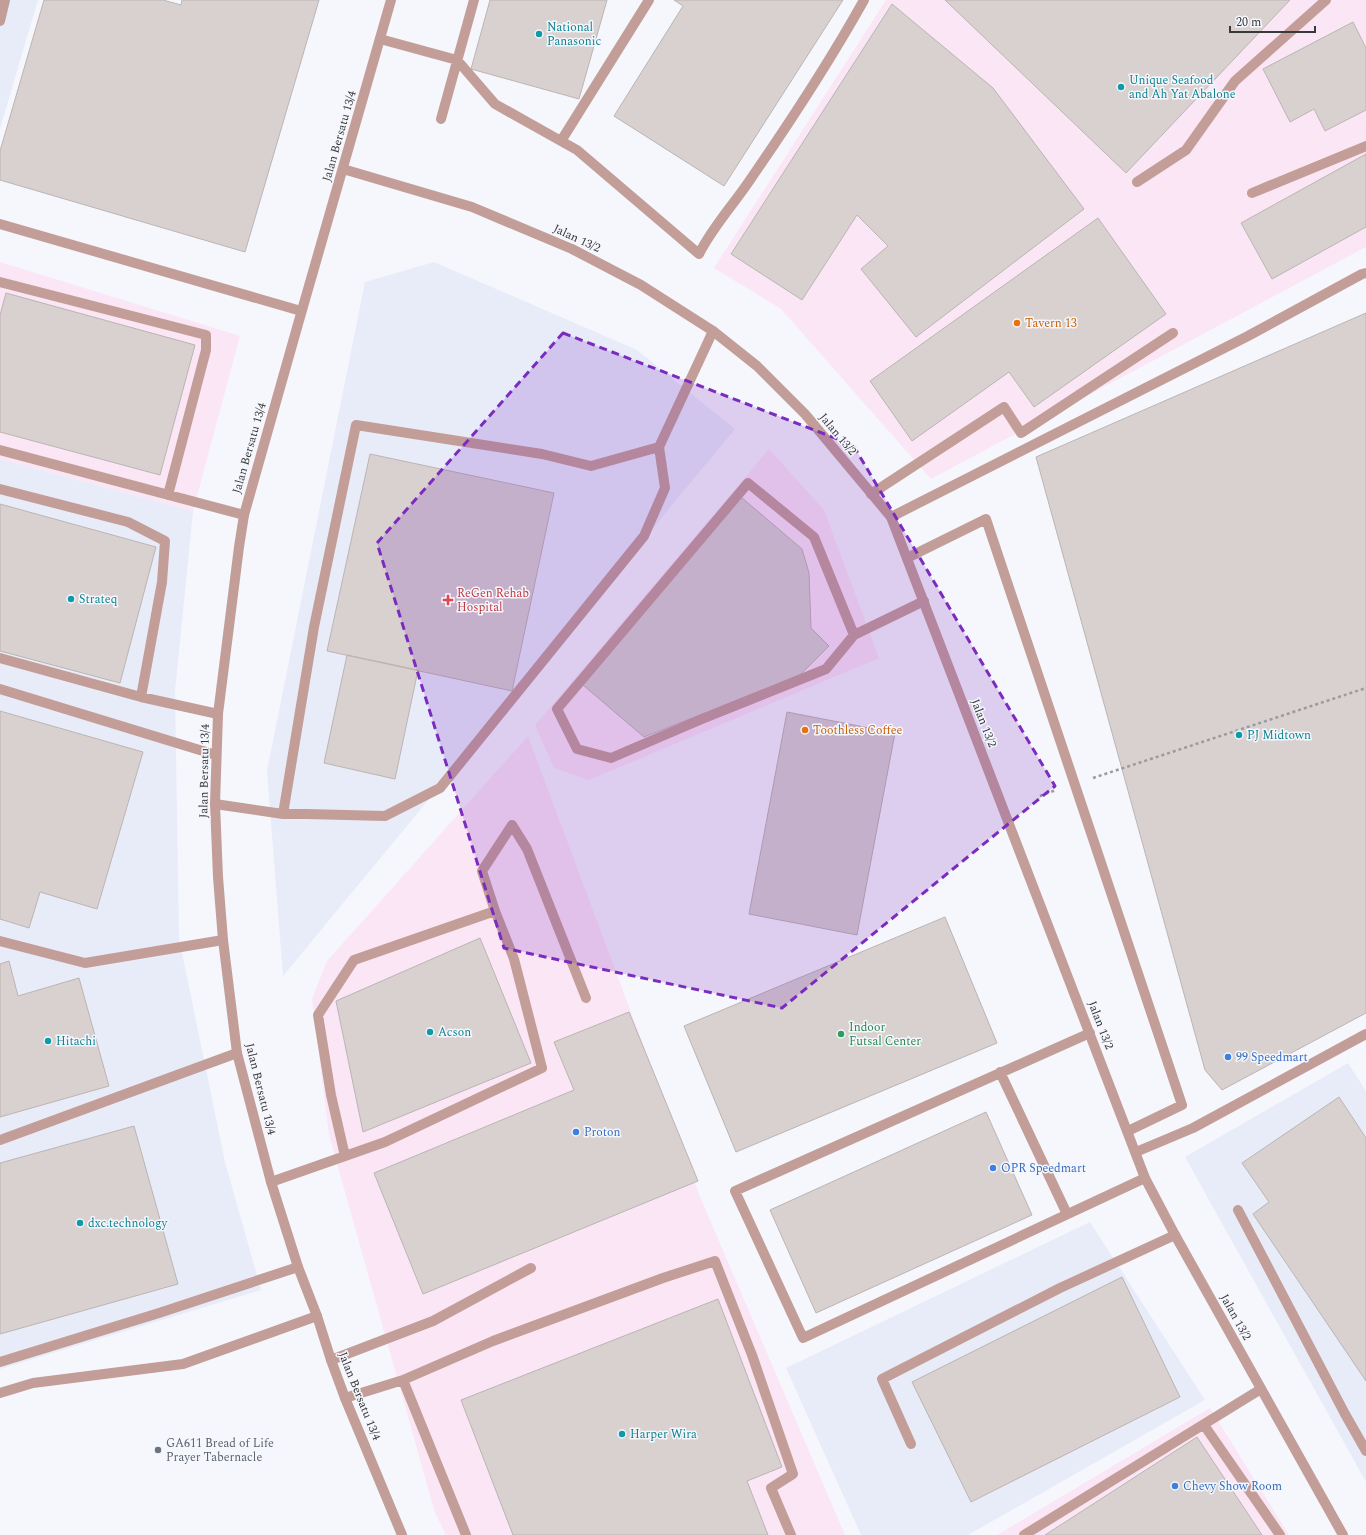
<svg xmlns="http://www.w3.org/2000/svg" width="1366" height="1535" viewBox="0 0 1366 1535" font-family="Spectral,serif">
  <rect width="100%" height="100%" fill="#f5f7fd"/>
  <!-- commercial -->
  <path fill="#fbe6f5" d="M 886,0 L 1366,0 L 1366,247 L 931,479 L 781,309 L 714,268 Z
    M 0,262 L 240,336 L 193,511 L 0,459 Z
    M 769,449 L 824,510 L 879,658 L 589,780 L 554,768 L 535,725 Z
    M 528,736 L 700,1197 L 845,1535 L 446,1535 L 435,1513 L 329,1135 L 312,999 L 327,961 Z
    M 1210,1408 L 1289,1535 L 997,1535 Z"/>
  <!-- built -->
  <path fill="#e8ecf9" d="M 0,0 L 38,0 L 0,129 Z
    M 434,262 L 637,350 L 735,429 L 283,976 L 267,771 L 365,282 Z
    M 0,459 L 193,511 L 175,691 L 179,938 L 225,1162 L 261,1290 L 0,1369 Z
    M 1348,1063 L 1366,1091 L 1366,1482 L 1185,1157 Z
    M 1090,1222 L 1205,1400 L 968,1535 L 861,1535 L 786,1368 Z"/>
  <!-- building -->
  <path fill="#d8d1cf" stroke="#bbb4b3" d="M 44,0 L 163,0 L 181,5 L 182,0 L 319,0 L 245,252 L 0,180 L 0,151 Z
    M 490,0 L 607,0 L 579,99 L 471,69 Z
    M 674,0 L 843,0 L 724,186 L 614,116 L 683,6 Z
    M 945,0 L 1290,0 L 1126,173 Z
    M 892,4 L 993,88 L 1084,209 L 916,337 L 861,269 L 888,246 L 857,215 L 802,300 L 731,254 Z
    M 1353,22 L 1366,48 L 1366,110 L 1325,131 L 1314,109 L 1290,122 L 1263,69 Z
    M 1366,154 L 1366,227 L 1272,279 L 1241,223 Z
    M 1098,218 L 1166,314 L 1034,407 L 1009,372 L 912,441 L 870,381 Z
    M 6,293 L 195,345 L 160,475 L 0,432 L 0,315 Z
    M 1366,313 L 1366,1013 L 1222,1090 L 1205,1070 L 1036,457 Z
    M 370,454 L 554,493 L 512,691 L 327,651 Z
    M 741,497 L 802,549 L 809,573 L 811,628 L 829,646 L 799,676 L 644,737 L 583,685 Z
    M 0,504 L 156,547 L 120,683 L 0,651 Z
    M 347,655 L 418,670 L 395,779 L 324,763 Z
    M 0,711 L 143,752 L 97,909 L 40,892 L 29,928 L 0,919 Z
    M 787,712 L 895,733 L 857,935 L 749,914 Z
    M 945,917 L 997,1043 L 736,1152 L 684,1026 Z
    M 480,938 L 531,1063 L 363,1132 L 336,1001 Z
    M 9,961 L 18,996 L 79,978 L 109,1086 L 0,1117 L 0,964 Z
    M 629,1012 L 698,1181 L 423,1294 L 374,1173 L 574,1090 L 554,1042 Z
    M 1339,1097 L 1366,1138 L 1366,1381 L 1253,1214 L 1269,1202 L 1242,1163 Z
    M 986,1112 L 1032,1215 L 816,1313 L 770,1210 Z
    M 134,1126 L 178,1284 L 0,1334 L 0,1163 Z
    M 1122,1277 L 1180,1397 L 971,1502 L 912,1382 Z
    M 718,1299 L 782,1467 L 747,1481 L 768,1535 L 513,1535 L 461,1400 Z
    M 1197,1437 L 1262,1535 L 1045,1535 Z"/>
  <g fill="none" stroke-linecap="round" stroke-linejoin="round">
    <!-- path -->
    <path stroke="#9a9b9f" stroke-width="2.5" stroke-dasharray="3 3" stroke-linecap="butt" d="M 1093,778 L 1366,688
      M 1040,796 L 1056,790"/>
    <!-- service -->
    <path stroke="#c39e98" stroke-width="10" d="M 0,21 L 5,0
      M 380,39 L 457,60 L 495,104 L 577,150 L 699,254 C 713,226 735,203 752,177 C 792,119 830,61 864,0
      M 441,119 L 474,0
      M 561,141 L 649,0
      M 1137,182 L 1186,150 L 1235,81 L 1326,0
      M 1252,193 L 1366,146
      M 0,282 L 206,335 L 206,350 L 168,495
      M 659,447 L 713,331
      M 0,450 L 244,515
      M 0,489 L 128,522 L 165,541 L 162,582 L 141,697
      M 871,494 L 1004,407 L 1021,433 L 1173,333
      M 891,517 L 1248,336 L 1362,274 L 1366,273
      M 907,558 L 986,519 L 1182,1105 L 1128,1131
      M 854,635 L 814,537 L 748,483 L 557,709 L 577,749 L 611,758 L 702,719 L 826,669 L 854,635 L 924,601
      M 0,658 L 141,697 L 218,714
      M 0,689 L 216,755
      M 215,804 L 283,814 L 307,814 L 385,816 L 440,788 L 644,536 L 665,488 L 659,447 L 591,466 L 542,454 L 356,425 L 314,627 L 283,814
      M 495,911 L 482,871 L 512,825 L 527,849 L 586,998
      M 0,941 L 85,963 L 223,940
      M 1090,1033 L 735,1191 L 803,1338 L 1145,1178
      M 1000,1072 L 1067,1214
      M 0,1140 L 237,1053
      M 1136,1152 L 1193,1128 L 1366,1034
      M 271,1182 L 385,1142 L 542,1068 L 514,959 L 495,911 L 354,960 L 318,1015 L 331,1095 L 345,1156
      M 1238,1210 L 1345,1414 L 1366,1451
      M 331,1360 L 433,1321 L 531,1268
      M 0,1362 L 159,1313 L 298,1267
      M 403,1380 L 466,1535
      M 0,1393 L 33,1383 L 183,1364 L 317,1316
      M 345,1398 L 403,1380 L 493,1341 L 663,1278 L 715,1261 L 752,1355 L 793,1474 L 771,1488 L 791,1535
      M 1204,1425 L 1280,1535
      M 911,1444 L 882,1379 L 1060,1288 L 1175,1235
      M 1024,1535 L 1261,1389"/>
    <!-- minor -->
    <path stroke="#c39e98" stroke-width="10" d="M 391,0 C 342,172 292,343 244,515 L 239,547 L 218,714 L 215,804 L 218,877 L 223,940 L 237,1053 L 271,1182 L 298,1267 L 317,1316 L 331,1360 L 345,1398 L 402,1535
      M 343,169 L 472,207 L 572,249 L 641,285 L 713,331 L 757,366 L 805,414 L 891,517 L 1145,1178 L 1175,1235 L 1343,1535
      M 0,224 L 301,311"/>
  </g>
  <!-- marked area -->
  <path fill="#7b2cbf" fill-opacity="0.2" stroke="#7b2cbf" stroke-width="3" stroke-dasharray="8 5" stroke-linejoin="round" d="M 563,333 L 853,445 L 1055,786 L 782,1008 L 504,948 L 377,543 Z"/>
  <!-- markers -->
  <g fill="#0f9aa8" stroke="#f5f7fd" stroke-width="1.5">
    <circle cx="539" cy="34" r="4"/>
    <circle cx="1121" cy="87" r="4"/>
    <circle cx="71" cy="599" r="4"/>
    <circle cx="1239" cy="735" r="4"/>
    <circle cx="430" cy="1032" r="4"/>
    <circle cx="48" cy="1041" r="4"/>
    <circle cx="80" cy="1223" r="4"/>
    <circle cx="622" cy="1434" r="4"/>
  </g>
  <g fill="#e8710a" stroke="#f5f7fd" stroke-width="1.5">
    <circle cx="1017" cy="323" r="4"/>
    <circle cx="805" cy="730" r="4"/>
  </g>
  <path fill="#e0444e" stroke="#f5f7fd" stroke-width="1.5" d="M446 594h4v4h4v4h-4v4h-4v-4h-4v-4h4z"/>
  <circle fill="#2e9e5b" stroke="#f5f7fd" stroke-width="1.5" cx="841" cy="1034" r="4"/>
  <g fill="#3f7fe0" stroke="#f5f7fd" stroke-width="1.5">
    <circle cx="1228" cy="1057" r="4"/>
    <circle cx="576" cy="1132" r="4"/>
    <circle cx="993" cy="1168" r="4"/>
    <circle cx="1175" cy="1486" r="4"/>
  </g>
  <circle fill="#6b7280" stroke="#f5f7fd" stroke-width="1.5" cx="158" cy="1450" r="4"/>
  <g text-anchor="middle" stroke-width="3" stroke-linejoin="round" paint-order="stroke">
    <!-- culture labels -->
    <g font-size="12" fill="#0d838f" stroke="#f5f7fd" text-anchor="start">
      <text x="547" y="31">National<tspan x="547" dy="14">Panasonic</tspan></text>
      <text x="1129" y="84">Unique Seafood<tspan x="1129" dy="14">and Ah Yat Abalone</tspan></text>
      <text x="79" y="603">Strateq</text>
      <text x="1247" y="739">PJ Midtown</text>
      <text x="438" y="1036">Acson</text>
      <text x="56" y="1045">Hitachi</text>
      <text x="88" y="1227">dxc.technology</text>
      <text x="630" y="1438">Harper Wira</text>
    </g>
    <!-- street labels -->
    <g font-size="12" fill="#38393b" stroke="#f5f7fd">
      <text transform="translate(339 136) rotate(-74)" y="4">Jalan Bersatu 13/4</text>
      <text transform="translate(577 238) rotate(25)" y="4">Jalan 13/2</text>
      <text transform="translate(838 434) rotate(50)" y="4">Jalan 13/2</text>
      <text transform="translate(249 448) rotate(-74)" y="4">Jalan Bersatu 13/4</text>
      <text transform="translate(984 723) rotate(69)" y="4">Jalan 13/2</text>
      <text transform="translate(204 771) rotate(-89)" y="4">Jalan Bersatu 13/4</text>
      <text transform="translate(1101 1025) rotate(69)" y="4">Jalan 13/2</text>
      <text transform="translate(261 1089) rotate(76)" y="4">Jalan Bersatu 13/4</text>
      <text transform="translate(1236 1317) rotate(61)" y="4">Jalan 13/2</text>
      <text transform="translate(360 1396) rotate(68)" y="4">Jalan Bersatu 13/4</text>
    </g>
    <!-- food labels -->
    <g font-size="12" fill="#c56008" stroke="#f5f7fd" text-anchor="start">
      <text x="1025" y="327">Tavern 13</text>
      <text x="813" y="734">Toothless Coffee</text>
    </g>
    <!-- health labels -->
    <g font-size="12" fill="#be3a42" stroke="#f5f7fd" text-anchor="start">
      <text x="457" y="597">ReGen Rehab<tspan x="457" dy="14">Hospital</tspan></text>
    </g>
    <!-- leisure labels -->
    <g font-size="12" fill="#27864d" stroke="#f5f7fd" text-anchor="start">
      <text x="849" y="1031">Indoor<tspan x="849" dy="14">Futsal Center</tspan></text>
    </g>
    <!-- shop labels -->
    <g font-size="12" fill="#366cbe" stroke="#f5f7fd" text-anchor="start">
      <text x="1236" y="1061">99 Speedmart</text>
      <text x="584" y="1136">Proton</text>
      <text x="1001" y="1172">OPR Speedmart</text>
      <text x="1183" y="1490">Chevy Show Room</text>
    </g>
    <!-- worship labels -->
    <g font-size="12" fill="#5b616d" stroke="#f5f7fd" text-anchor="start">
      <text x="166" y="1447">GA611 Bread of Life<tspan x="166" dy="14">Prayer Tabernacle</tspan></text>
    </g>
  </g>
  <!-- scale -->
  <path d="M1230 26v6h85v-6" fill="none" stroke="#38393b" stroke-width="2"/>
  <text x="1236" y="26" font-size="12" fill="#38393b" stroke="#f5f7fd" stroke-width="3" paint-order="stroke">20 m</text>
</svg>
